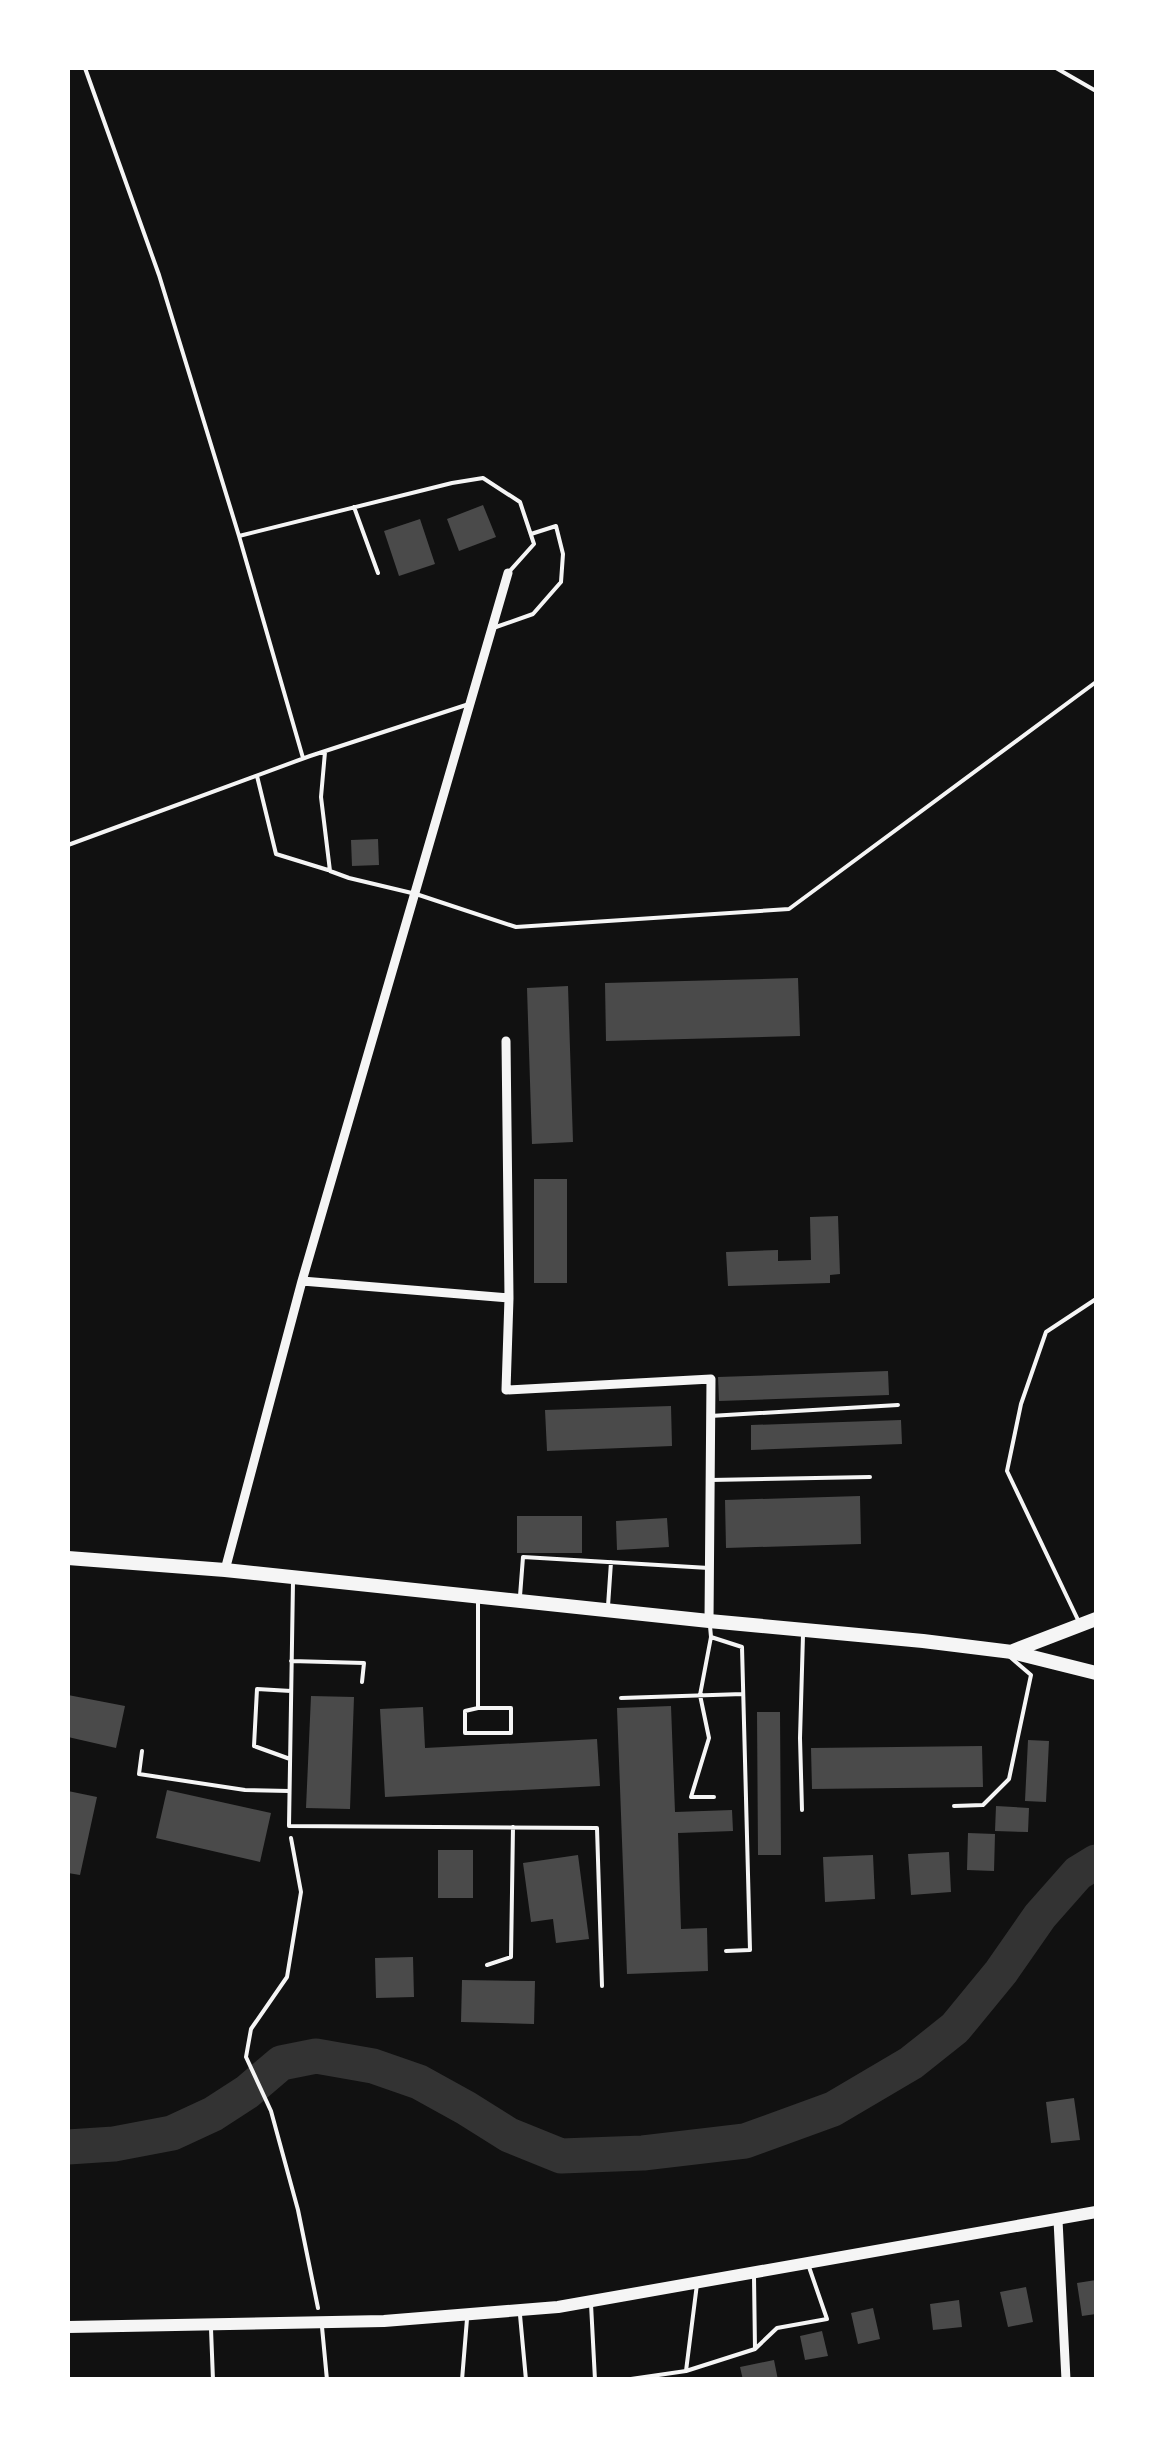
<svg xmlns="http://www.w3.org/2000/svg" width="1164" height="2447" viewBox="0 0 1164 2447" font-family="Overpass,sans-serif">
  <rect width="100%" height="100%" fill="#111"/>
  <g fill="none" stroke-linecap="round" stroke-linejoin="round">
    <!-- river -->
    <path stroke="#333" stroke-width="35" d="M 68,2147 L 114,2144 L 172,2133 L 213,2114 L 247,2092 L 281,2063 L 316,2056 L 373,2066 L 419,2082 L 466,2108 L 509,2135 L 561,2156 L 643,2153 L 745,2141 L 833,2109 L 911,2063 L 955,2028 L 1001,1972 L 1040,1916 L 1078,1873 L 1096,1862"/>
  </g>
  <!-- building -->
  <path fill="#4a4a4a" d="M 483,505 L 496,537 L 459,551 L 447,519 Z
    M 420,519 L 435,564 L 399,576 L 384,531 Z
    M 378,839 L 379,865 L 352,866 L 351,840 Z
    M 798,978 L 800,1036 L 606,1041 L 605,983 Z
    M 568,986 L 573,1142 L 532,1144 L 527,988 Z
    M 534,1179 L 567,1179 L 567,1283 L 534,1283 Z
    M 838,1216 L 840,1274 L 830,1275 L 830,1283 L 728,1286 L 726,1252 L 778,1250 L 778,1261 L 811,1260 L 810,1217 Z
    M 888,1371 L 889,1395 L 719,1401 L 718,1377 Z
    M 671,1406 L 672,1446 L 547,1451 L 545,1410 Z
    M 901,1420 L 902,1444 L 751,1450 L 751,1425 Z
    M 860,1496 L 861,1544 L 726,1548 L 725,1500 Z
    M 517,1516 L 582,1516 L 582,1553 L 517,1553 Z
    M 667,1518 L 669,1547 L 617,1550 L 616,1521 Z
    M 68,1695 L 125,1706 L 116,1748 L 68,1737 Z
    M 311,1696 L 354,1697 L 350,1809 L 306,1808 Z
    M 671,1706 L 675,1812 L 732,1810 L 733,1831 L 678,1833 L 681,1929 L 707,1928 L 708,1971 L 627,1974 L 617,1708 Z
    M 423,1707 L 425,1748 L 597,1739 L 600,1786 L 385,1797 L 380,1709 Z
    M 757,1712 L 780,1712 L 781,1855 L 758,1855 Z
    M 1028,1740 L 1049,1741 L 1046,1802 L 1025,1801 Z
    M 982,1746 L 983,1787 L 812,1789 L 811,1748 Z
    M 167,1790 L 271,1813 L 260,1862 L 156,1838 Z
    M 68,1791 L 97,1797 L 80,1875 L 68,1873 Z
    M 996,1806 L 1029,1808 L 1028,1832 L 995,1831 Z
    M 968,1833 L 995,1834 L 994,1871 L 967,1870 Z
    M 438,1850 L 473,1850 L 473,1898 L 438,1898 Z
    M 949,1852 L 951,1892 L 911,1895 L 908,1854 Z
    M 578,1855 L 589,1939 L 556,1943 L 553,1919 L 531,1922 L 523,1863 Z
    M 873,1855 L 875,1899 L 825,1902 L 823,1857 Z
    M 413,1957 L 414,1997 L 376,1998 L 375,1958 Z
    M 462,1980 L 535,1981 L 534,2024 L 461,2022 Z
    M 1074,2098 L 1080,2140 L 1051,2143 L 1046,2102 Z
    M 1096,2280 L 1096,2314 L 1082,2316 L 1077,2283 Z
    M 1026,2287 L 1033,2322 L 1008,2327 L 1000,2292 Z
    M 959,2300 L 962,2327 L 933,2330 L 930,2304 Z
    M 873,2308 L 880,2339 L 858,2344 L 851,2313 Z
    M 822,2331 L 828,2356 L 805,2360 L 800,2336 Z
    M 774,2360 L 778,2380 L 743,2380 L 740,2367 Z"/>
  <g fill="none" stroke-linecap="round" stroke-linejoin="round">
    <!-- path -->
    <path stroke="#f5f5f5" stroke-width="4" d="M 1056,68 L 1096,91
      M 291,1838 L 301,1892 L 287,1977 L 251,2029 L 246,2057 L 271,2111 L 298,2210 L 318,2308"/>
    <!-- service -->
    <path stroke="#f5f5f5" stroke-width="4" d="M 85,68 L 159,275 L 239,536 L 452,483 L 483,478 L 520,502 L 534,544 L 509,572
      M 354,507 L 378,573
      M 239,536 L 303,758
      M 496,627 L 533,614 L 561,582 L 563,554 L 556,526 L 531,534
      M 325,752 L 321,797 L 330,871 L 349,878 L 416,894 L 516,927 L 789,909 L 1096,682
      M 257,776 L 276,854 L 328,870
      M 68,845 L 310,756 L 466,705
      M 710,1416 L 898,1405
      M 710,1480 L 870,1477
      M 293,1582 L 289,1826 L 597,1828 L 602,1986
      M 520,1596 L 523,1557 L 709,1568
      M 608,1606 L 611,1562
      M 1079,1622 L 1007,1471 L 1021,1404 L 1046,1332 L 1096,1299
      M 710,1626 L 711,1637 L 742,1647 L 750,1950 L 726,1951
      M 711,1637 L 700,1695 L 709,1738 L 691,1797 L 714,1797
      M 291,1661 L 364,1663 L 362,1682
      M 621,1698 L 743,1694
      M 478,1708 L 511,1708 L 511,1733 L 465,1733 L 465,1711 L 478,1708 L 478,1601
      M 142,1751 L 139,1774 L 245,1790 L 289,1791
      M 290,1759 L 254,1746 L 257,1689 L 291,1691
      M 954,1806 L 983,1805 L 1009,1779 L 1031,1675 L 1009,1656
      M 802,1810 L 800,1738 L 803,1635
      M 487,1965 L 511,1957 L 513,1827
      M 591,2304 L 595,2380
      M 520,2315 L 526,2380
      M 322,2327 L 327,2380
      M 211,2329 L 213,2380
      M 755,2349 L 777,2328 L 827,2319 L 809,2267
      M 686,2371 L 755,2349 L 754,2277
      M 462,2380 L 467,2319
      M 624,2380 L 686,2371 L 697,2284"/>
    <!-- minor -->
    <path stroke="#f5f5f5" stroke-width="9" d="M 506,1041 L 509,1298
      M 302,1281 L 509,1298 L 506,1390 L 711,1379 L 709,1621
      M 225,1570 L 302,1281 L 508,573
      M 1058,2220 L 1066,2380"/>
    <!-- secondary -->
    <path stroke="#f5f5f5" stroke-width="12" d="M 68,2327 L 384,2321 L 558,2307 L 1096,2212"/>
    <!-- primary -->
    <path stroke="#f5f5f5" stroke-width="14" d="M 68,1558 L 225,1570 L 709,1621 L 923,1641 L 1012,1652 L 1096,1673
      M 1013,1651 L 1096,1619"/>
  </g>
  <!-- border -->
  <rect width="1164" height="2447" fill="none" stroke="#ffffff" stroke-width="140"/>
</svg>
